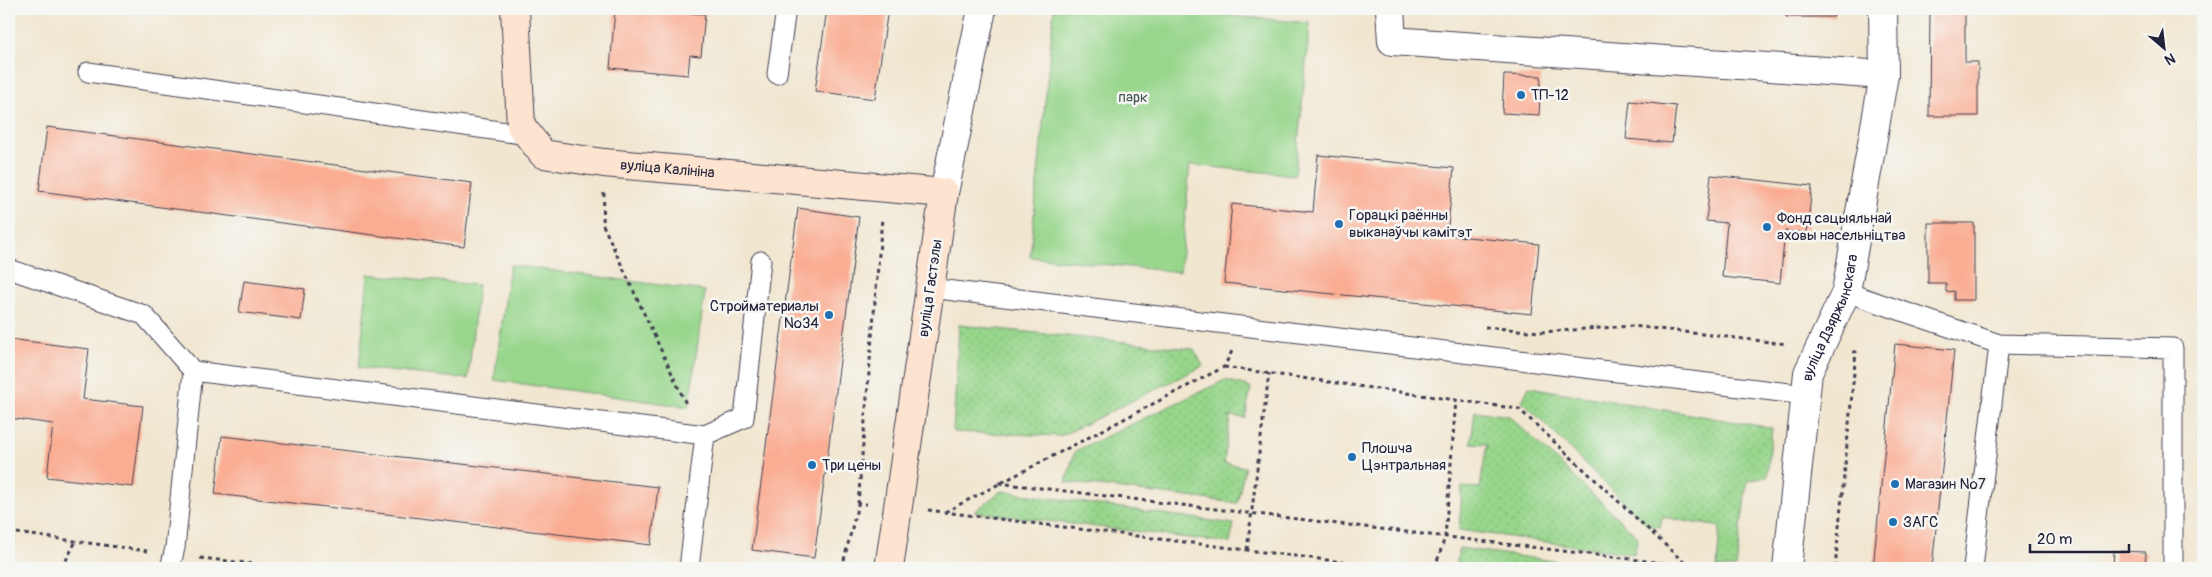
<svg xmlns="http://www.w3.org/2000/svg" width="2212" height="577" viewBox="0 0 2212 577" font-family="Pangolin,sans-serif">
  <defs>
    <pattern id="grass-dots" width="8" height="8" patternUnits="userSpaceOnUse" patternTransform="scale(1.25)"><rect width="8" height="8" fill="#97d68b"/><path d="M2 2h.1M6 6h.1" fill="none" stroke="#82b779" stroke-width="1.8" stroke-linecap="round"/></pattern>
  </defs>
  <rect width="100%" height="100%" fill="#f6f6f2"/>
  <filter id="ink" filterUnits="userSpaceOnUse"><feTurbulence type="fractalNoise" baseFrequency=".02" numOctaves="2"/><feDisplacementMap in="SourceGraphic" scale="10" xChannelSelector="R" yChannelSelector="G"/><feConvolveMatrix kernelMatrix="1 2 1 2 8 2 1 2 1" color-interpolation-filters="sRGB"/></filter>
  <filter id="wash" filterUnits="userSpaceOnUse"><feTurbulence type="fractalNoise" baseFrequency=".0096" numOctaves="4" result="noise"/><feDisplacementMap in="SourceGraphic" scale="20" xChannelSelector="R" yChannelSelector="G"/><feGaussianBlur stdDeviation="1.12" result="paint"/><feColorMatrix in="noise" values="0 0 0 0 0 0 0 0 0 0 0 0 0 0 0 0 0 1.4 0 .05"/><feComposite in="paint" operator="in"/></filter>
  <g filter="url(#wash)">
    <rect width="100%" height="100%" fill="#f1e6d0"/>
    <!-- grass -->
    <path fill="url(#grass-dots)" stroke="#5c7c63" d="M 959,325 L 1194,349 L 1203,366 L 1061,436 L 953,432 Z
      M 1225,380 L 1251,387 L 1245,418 L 1230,416 L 1224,463 L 1245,467 L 1237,503 L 1066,482 L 1075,451 Z
      M 1529,387 L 1772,428 L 1767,477 L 1747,481 L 1736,568 L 1717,568 L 1720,527 L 1662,517 L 1660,527 L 1648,526 L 1522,401 Z
      M 1475,411 L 1509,416 L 1638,537 L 1634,554 L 1459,530 L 1462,487 L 1480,488 L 1487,444 L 1471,443 Z
      M 1001,491 L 1234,524 L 1230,543 L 974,512 Z
      M 1459,548 L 1604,568 L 1467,568 L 1456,567 Z"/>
    <!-- green -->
    <path fill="#97d68b" stroke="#5c7c63" d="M 1054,9 L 1155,9 L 1310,23 L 1295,175 L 1190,165 L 1180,272 L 1030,257 Z
      M 510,265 L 705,291 L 689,407 L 494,380 Z
      M 368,274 L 478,285 L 468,379 L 359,368 Z"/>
    <g id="blocks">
      <!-- building -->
      <path fill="#faad93" d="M 615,9 L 705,14 L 701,56 L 690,55 L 688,75 L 610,68 Z
        M 827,9 L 888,9 L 875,99 L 815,91 Z
        M 1786,9 L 1834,9 L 1834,17 L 1786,17 Z
        M 1930,9 L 1965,9 L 1965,62 L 1978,62 L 1978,116 L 1929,116 Z
        M 1504,75 L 1541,76 L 1539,115 L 1502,113 Z
        M 1630,101 L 1676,106 L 1672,143 L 1626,139 Z
        M 47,127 L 472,183 L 464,247 L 39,191 Z
        M 1318,155 L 1454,168 L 1447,235 L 1539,244 L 1532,314 L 1224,283 L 1232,204 L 1313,212 Z
        M 1711,175 L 1812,186 L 1807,233 L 1785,231 L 1780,283 L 1722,277 L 1727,223 L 1706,221 Z
        M 798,208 L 859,217 L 814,558 L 752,550 Z
        M 1928,223 L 1974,223 L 1974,300 L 1954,300 L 1954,291 L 1946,292 L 1946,283 L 1928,283 Z
        M 244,281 L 305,289 L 301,320 L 239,312 Z
        M 9,339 L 89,349 L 83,399 L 143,406 L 133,487 L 47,477 L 53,424 L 9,418 Z
        M 1895,344 L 1954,350 L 1932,568 L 1873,568 Z
        M 222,436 L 658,487 L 651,545 L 215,494 Z
        M 2114,551 L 2146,552 L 2145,568 L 2113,568 Z"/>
    </g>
  </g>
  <g filter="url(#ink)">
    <use href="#blocks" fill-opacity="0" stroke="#413f51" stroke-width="1"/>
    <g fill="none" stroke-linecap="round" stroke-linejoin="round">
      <!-- service casing -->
      <g stroke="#413f51" stroke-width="21">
        <path id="service" d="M 88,72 L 528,135
          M 777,74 L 786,9
          M 9,269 L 144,315 L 193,371
          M 930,288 L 1806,395
          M 1846,292 L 1999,344 L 2173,348 L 2173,568
          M 705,435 L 744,418 L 761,261
          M 170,568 L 175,548 L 193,371 L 705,435 L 689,568
          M 1973,568 L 1999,344"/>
      </g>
      <!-- minor casing -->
      <g stroke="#413f51" stroke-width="30">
        <g id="minor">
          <path d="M 1390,9 L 1392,41 L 1884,75"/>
          <path d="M 944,193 L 982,9"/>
          <path id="s1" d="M 1787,568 L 1808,373 L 1846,292 L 1884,75 L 1883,9"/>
        </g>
      </g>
      <!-- secondary casing -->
      <g stroke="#413f51" stroke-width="30">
        <g id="secondary">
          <path id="s2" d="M 515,9 L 521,126 L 543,154 L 604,163 L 944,193 L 889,568"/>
        </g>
      </g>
      <!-- path -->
      <path stroke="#413f51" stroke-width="3" stroke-dasharray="4 4" stroke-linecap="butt" d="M 604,193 L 603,225 L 687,406
        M 1485,327 L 1540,332 L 1633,326 L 1787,344
        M 1224,367 L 1519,409 L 1690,568
        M 999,483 L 1688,566
        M 858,504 L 882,218
        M 928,510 L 1391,568
        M 945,512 L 1224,367 L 1232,351
        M 9,532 L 147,551
        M 1247,550 L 1269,373
        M 200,558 L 292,568
        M 62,568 L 76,541
        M 842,568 L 858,504 L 867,504
        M 1435,568 L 1445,537 L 1456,400
        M 1835,568 L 1856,352 L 1851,351"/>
      <!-- service -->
      <use href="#service" stroke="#fff" stroke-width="19"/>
      <!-- minor -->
      <use href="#minor" stroke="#fff" stroke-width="28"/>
      <!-- secondary -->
      <use href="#secondary" stroke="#fde4d1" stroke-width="28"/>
    </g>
  </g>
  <!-- markers -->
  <g fill="#1f6fb2" stroke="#f6f6f2" stroke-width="2">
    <circle cx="1521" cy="95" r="5"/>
    <circle cx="1339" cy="224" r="5"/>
    <circle cx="1767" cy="227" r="5"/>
    <circle cx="829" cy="315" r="5"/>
    <circle cx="1352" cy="457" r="5"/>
    <circle cx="812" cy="465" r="5"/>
    <circle cx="1895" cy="484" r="5"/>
    <circle cx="1893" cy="522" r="5"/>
  </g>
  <g text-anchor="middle" stroke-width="5" stroke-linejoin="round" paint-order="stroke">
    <!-- poi labels -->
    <g font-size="15" fill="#22223b" stroke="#f6f6f2" text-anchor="start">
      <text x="1531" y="100">ТП-12</text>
      <text x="1349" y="220">Горацкі раённы<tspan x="1349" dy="17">выканаўчы камітэт</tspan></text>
      <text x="1777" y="223">Фонд сацыяльнай<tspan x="1777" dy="17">аховы насельніцтва</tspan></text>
      <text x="819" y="311" text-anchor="end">Стройматериалы<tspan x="819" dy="17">№34</tspan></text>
      <text x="1362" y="453">Плошча<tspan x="1362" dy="17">Цэнтральная</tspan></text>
      <text x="822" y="470">Три цены</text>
      <text x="1905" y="489">Магазин №7</text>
      <text x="1903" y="527">ЗАГС</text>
    </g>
    <!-- park labels -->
    <g font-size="15" fill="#455853" stroke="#f6f6f2">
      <text x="1133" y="102">парк</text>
    </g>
    <!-- street labels -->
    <g font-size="15" fill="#22223b" stroke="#f6f6f2">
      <text dy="5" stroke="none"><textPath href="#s2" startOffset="278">вуліца Калініна</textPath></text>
      <text transform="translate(930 288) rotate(-82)" y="5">вуліца Гастэлы</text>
      <text dy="5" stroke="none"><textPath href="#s1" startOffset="256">вуліца Дзяржынскага</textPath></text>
    </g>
  </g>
  <!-- margin -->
  <rect width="2212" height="577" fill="none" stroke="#f6f6f2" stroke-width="30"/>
  <!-- north arrow -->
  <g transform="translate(2164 48) rotate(152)" stroke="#f6f6f2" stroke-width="4" paint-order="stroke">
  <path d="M0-4L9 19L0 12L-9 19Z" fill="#22223b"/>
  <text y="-8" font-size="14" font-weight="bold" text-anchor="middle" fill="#22223b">N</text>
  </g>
  <!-- scale -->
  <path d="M2030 544v8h99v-8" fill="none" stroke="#22223b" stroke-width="2.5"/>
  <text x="2037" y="544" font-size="15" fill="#22223b" stroke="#f6f6f2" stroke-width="4" paint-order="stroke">20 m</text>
</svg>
